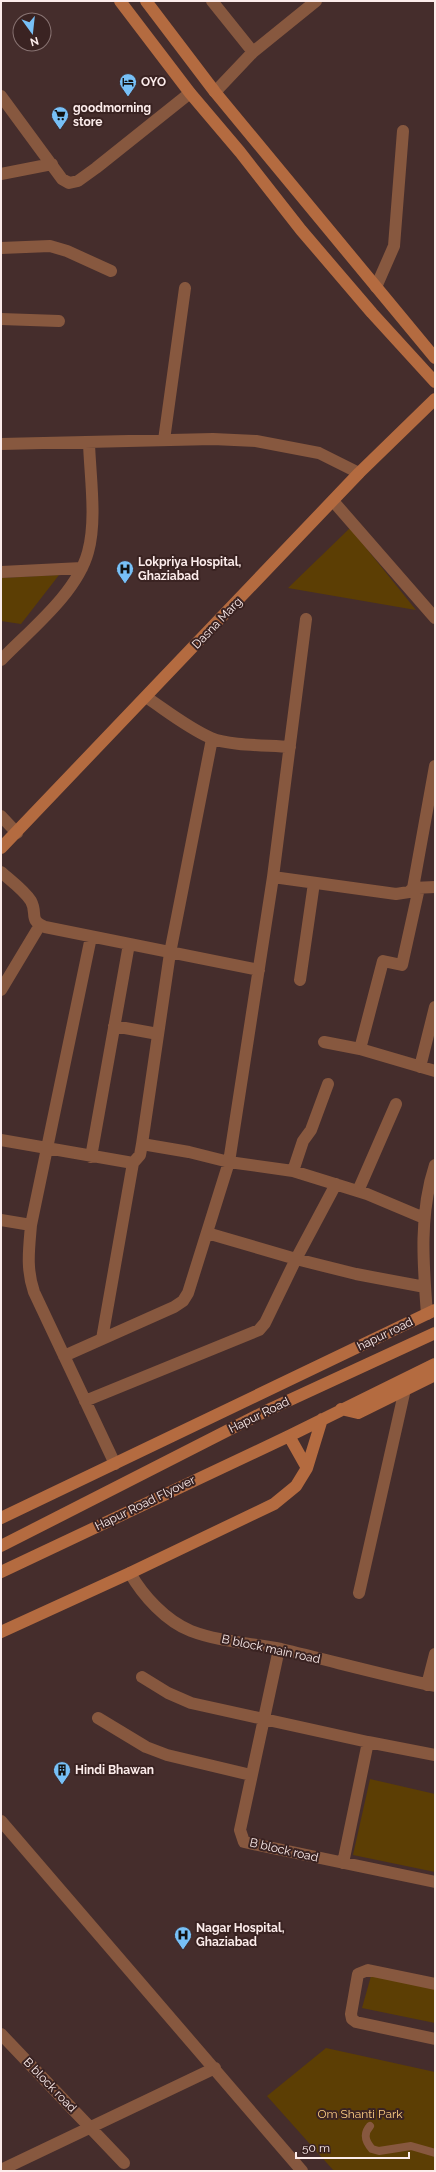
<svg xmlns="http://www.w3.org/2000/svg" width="436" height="2172" viewBox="0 0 436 2172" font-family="Raleway,sans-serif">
  <rect width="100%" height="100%" fill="#452d2c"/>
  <!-- green -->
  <path fill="#5c3e04" d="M 350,528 L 416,610 L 288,588 Z
    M 59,575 L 21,624 L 1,621 L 1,578 Z
    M 370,1779 L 435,1794 L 435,1872 L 353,1855 Z
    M 371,1976 L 435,1987 L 435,2023 L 362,2008 Z
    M 326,2048 L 435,2072 L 435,2171 L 334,2171 L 267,2096 Z"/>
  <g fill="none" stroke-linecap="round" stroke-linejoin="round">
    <!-- lane -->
    <path stroke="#87583f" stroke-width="8" d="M 370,2126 C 363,2134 365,2141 372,2149 L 379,2151 L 411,2146 L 435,2153"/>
    <!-- street -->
    <path stroke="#87583f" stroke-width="12" d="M 212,1 L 253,52
      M 215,92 L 253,52 L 316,1
      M 1,96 L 62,179 L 69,183 L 78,181 L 96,168 L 190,93
      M 1,174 L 52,164
      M 1,248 L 50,246 L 67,251 L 111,271
      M 376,287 L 394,246 L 403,131
      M 1,319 L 59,321
      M 164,440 L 185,288
      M 1,444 L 213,439 L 256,441 L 319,453 L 359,473
      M 333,501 L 435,618
      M 1,572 L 82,568
      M 1,660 C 30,630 77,593 88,552 C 97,520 90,476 89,443
      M 146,697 C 167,711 188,728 211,738 C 230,746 268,745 290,747
      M 1,816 L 17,833
      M 1,872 C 11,881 24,890 31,901 C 38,914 28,920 45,927 L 259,970
      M 273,877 L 396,894 L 409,892 L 413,888 L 435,766
      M 413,888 L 435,887
      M 419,888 L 402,965 L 383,961 L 360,1049 L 435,1071
      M 91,937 L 31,1225 C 29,1249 26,1269 34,1292 L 115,1464
      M 300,980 L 314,883
      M 1,990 L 40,925
      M 114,1026 L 158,1034
      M 324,1042 L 360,1049
      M 420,1067 L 435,1007
      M 1,1140 L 133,1163 L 140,1155 L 142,1144 L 189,1152 L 229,1162 L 293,1171 L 367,1194 L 424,1218
      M 142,1144 L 170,953 L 212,739
      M 91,1157 L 129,944
      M 293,1171 L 303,1141 L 311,1130 L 328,1084
      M 358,1191 L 396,1104
      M 1,1220 L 31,1225
      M 207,1233 L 296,1259 L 336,1184
      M 427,1314 C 423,1264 419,1213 435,1165
      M 102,1339 L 133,1163
      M 64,1356 L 174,1307 L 183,1301 L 188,1293 L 229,1162 L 273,877 L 306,619
      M 85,1401 L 259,1330 L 265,1323 L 296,1259 L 356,1274 L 425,1287
      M 130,1573 C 143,1596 166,1621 191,1631 C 220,1642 251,1643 281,1649 C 332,1661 383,1675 435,1686
      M 359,1593 L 405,1389
      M 279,1649 L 240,1830 L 244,1842 L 435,1882
      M 142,1677 L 168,1693 L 191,1703 L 368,1742 L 435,1755
      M 427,1685 L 435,1654
      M 98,1718 L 146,1747 L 167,1755 L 251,1775
      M 1,1821 L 302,2171
      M 343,1863 L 368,1742
      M 435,1984 L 368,1970 L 358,1974 L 351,2014 L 352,2019 L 356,2022 L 435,2039
      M 1,2034 L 124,2163
      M 1,2170 L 215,2068"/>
    <!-- secondary -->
    <path stroke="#b46b40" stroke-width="12" d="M 120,1 L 190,93 L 240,152 L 301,230 L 372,313 L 435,382
      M 146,1 L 215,92 L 435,358
      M 1,848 L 359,473 L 435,399
      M 341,1409 L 358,1413 L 435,1375
      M 289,1436 L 307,1468
      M 1,1518 L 435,1310
      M 1,1546 L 266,1411 L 435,1333
      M 1,1572 L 289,1436 L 435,1364
      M 1,1632 L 130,1573 L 274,1504 L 296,1486 L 307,1468 L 322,1419"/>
  </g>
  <!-- icons -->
  <defs>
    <g id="hotel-pin" transform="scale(0.9)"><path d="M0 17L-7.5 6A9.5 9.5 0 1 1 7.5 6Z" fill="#77c0f7" stroke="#3a2322"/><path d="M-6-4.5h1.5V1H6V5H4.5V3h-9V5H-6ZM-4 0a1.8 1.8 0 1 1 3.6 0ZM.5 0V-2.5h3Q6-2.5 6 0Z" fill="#111"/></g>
    <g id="supermarket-pin" transform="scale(0.9)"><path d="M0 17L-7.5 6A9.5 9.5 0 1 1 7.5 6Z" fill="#77c0f7" stroke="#3a2322"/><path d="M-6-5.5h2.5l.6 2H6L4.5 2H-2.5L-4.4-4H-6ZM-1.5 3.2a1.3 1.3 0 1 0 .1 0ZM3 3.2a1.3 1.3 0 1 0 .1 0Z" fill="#111"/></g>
    <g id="hospital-pin" transform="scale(0.9)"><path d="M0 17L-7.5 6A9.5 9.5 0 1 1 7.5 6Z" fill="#77c0f7" stroke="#3a2322"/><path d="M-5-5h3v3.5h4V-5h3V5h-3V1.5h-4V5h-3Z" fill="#111"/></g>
    <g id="building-pin" transform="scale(0.9)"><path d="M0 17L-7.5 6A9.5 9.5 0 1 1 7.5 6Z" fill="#77c0f7" stroke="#3a2322"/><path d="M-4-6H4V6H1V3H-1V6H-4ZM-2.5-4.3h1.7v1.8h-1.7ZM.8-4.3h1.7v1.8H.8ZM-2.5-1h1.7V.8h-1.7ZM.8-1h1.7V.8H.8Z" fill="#111"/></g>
  </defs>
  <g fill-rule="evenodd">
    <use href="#hotel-pin" x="128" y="82"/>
    <use href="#supermarket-pin" x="60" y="115"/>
    <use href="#hospital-pin" x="125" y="569"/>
    <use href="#building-pin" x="62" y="1770"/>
    <use href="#hospital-pin" x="183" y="1935"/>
  </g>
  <g text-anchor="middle" stroke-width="4" stroke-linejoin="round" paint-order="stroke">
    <!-- poi labels -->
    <g font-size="12" font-weight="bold" fill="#fceceb" stroke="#3a2322" text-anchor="start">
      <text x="141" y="86">OYO</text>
      <text x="73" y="112">goodmorning<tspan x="73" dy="14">store</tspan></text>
      <text x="138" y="566">Lokpriya Hospital,<tspan x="138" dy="14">Ghaziabad</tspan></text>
      <text x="75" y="1774">Hindi Bhawan</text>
      <text x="196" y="1932">Nagar Hospital,<tspan x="196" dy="14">Ghaziabad</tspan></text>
    </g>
    <!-- street labels -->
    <g font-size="12" fill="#fceceb" stroke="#3a2322">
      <text transform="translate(217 623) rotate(-46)" y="4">Dasna Marg</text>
      <text transform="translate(385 1334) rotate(-26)" y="4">hapur road</text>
      <text transform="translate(259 1415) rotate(-26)" y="4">Hapur Road</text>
      <text transform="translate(145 1503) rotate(-26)" y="4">Hapur Road Flyover</text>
      <text transform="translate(271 1649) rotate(12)" y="4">B block main road</text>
      <text transform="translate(284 1850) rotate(13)" y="4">B block road</text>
      <text transform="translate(50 2085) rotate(46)" y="4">B block road</text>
    </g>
    <!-- park labels -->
    <g font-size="12" fill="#fdcd84" stroke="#3a2322">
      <text x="360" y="2118">Om Shanti Park</text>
    </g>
  </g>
  <!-- border -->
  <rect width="436" height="2172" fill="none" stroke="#fceceb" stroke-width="4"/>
  <!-- north arrow -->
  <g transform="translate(32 32) rotate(165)"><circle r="19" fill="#3a2322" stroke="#887372"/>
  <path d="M0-3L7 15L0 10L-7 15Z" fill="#77c0f7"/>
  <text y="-6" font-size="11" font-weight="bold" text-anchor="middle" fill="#fceceb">N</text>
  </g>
  <!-- scale -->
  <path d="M296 2152v6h113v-6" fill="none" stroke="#fceceb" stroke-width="2"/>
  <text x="302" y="2152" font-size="12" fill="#fceceb" stroke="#3a2322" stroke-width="3" paint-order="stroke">50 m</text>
</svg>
